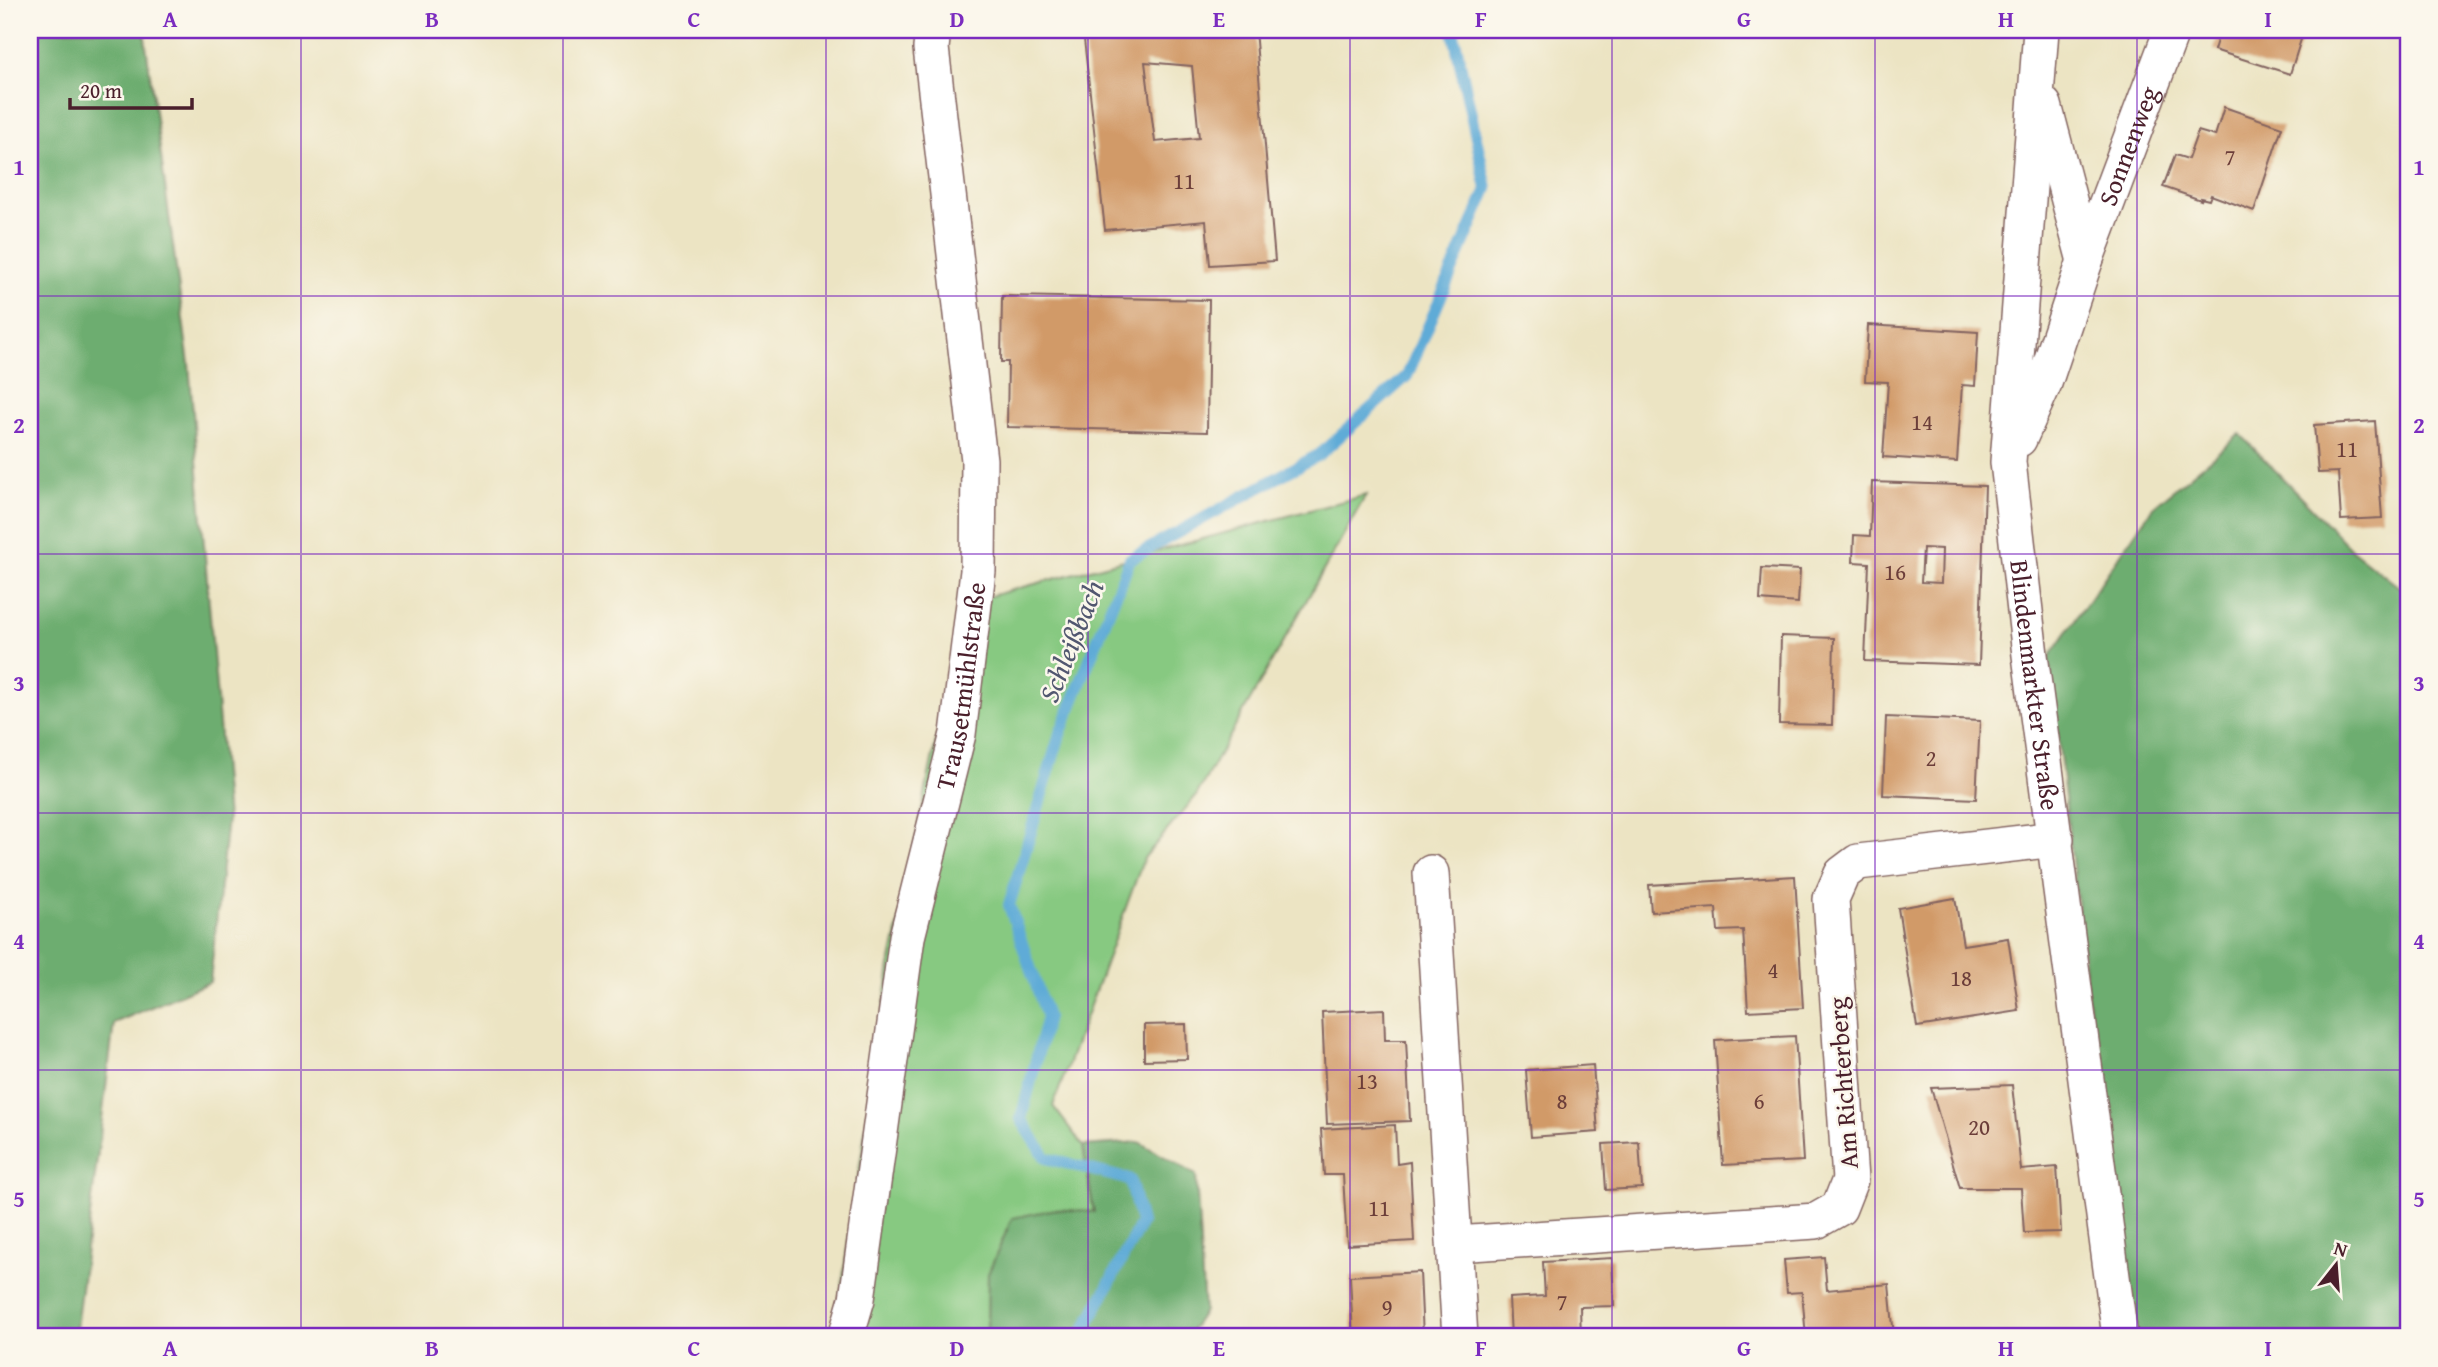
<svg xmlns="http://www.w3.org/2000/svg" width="2438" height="1367" viewBox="0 0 2438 1367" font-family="'Gentium Book Plus',serif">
  <rect width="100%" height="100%" fill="#fbf7ec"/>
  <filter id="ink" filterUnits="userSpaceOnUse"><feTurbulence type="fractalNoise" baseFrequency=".0143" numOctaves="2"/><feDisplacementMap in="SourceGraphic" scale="14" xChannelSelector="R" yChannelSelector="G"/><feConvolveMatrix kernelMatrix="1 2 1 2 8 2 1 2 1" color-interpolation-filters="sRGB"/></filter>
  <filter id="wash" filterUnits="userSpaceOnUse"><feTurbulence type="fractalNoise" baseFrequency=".00686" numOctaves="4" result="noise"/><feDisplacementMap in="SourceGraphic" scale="28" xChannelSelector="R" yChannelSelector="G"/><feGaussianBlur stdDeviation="1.57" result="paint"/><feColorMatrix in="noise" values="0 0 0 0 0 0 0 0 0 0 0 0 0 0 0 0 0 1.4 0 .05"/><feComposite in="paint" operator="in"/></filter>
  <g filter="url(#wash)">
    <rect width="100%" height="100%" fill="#ece4c3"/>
    <!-- green -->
    <path fill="#87c981" stroke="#687456" stroke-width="2" d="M 1366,495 L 1196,796 L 1144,858 L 1053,1106 L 1083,1146 L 1094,1213 L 1056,1209 L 988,1274 L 987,1337 L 834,1337 L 890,966 L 964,603 Z"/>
    <!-- forest -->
    <path fill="#6dad6f" stroke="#5c664d" stroke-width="2" d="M 30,30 L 144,30 L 189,364 L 227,819 L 210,982 L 114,1023 L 75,1337 L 30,1337 Z
      M 2240,434 L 2353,551 L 2408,594 L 2408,1337 L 2124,1337 L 2115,1235 L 2049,658 L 2153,507 Z
      M 1139,1142 L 1196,1175 L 1204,1311 L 1187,1337 L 987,1337 L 988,1274 L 1012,1218 L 1056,1209 L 1094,1212 L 1083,1146 Z"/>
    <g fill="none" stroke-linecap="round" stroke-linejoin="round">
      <!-- stream -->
      <path stroke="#5eabd7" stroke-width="12" d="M 1081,1337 L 1141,1223 L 1130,1180 L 1046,1158 L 1021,1119 L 1047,1017 L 1009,905 L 1060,734 L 1130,559 L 1320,454 L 1407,376 L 1487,189 L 1453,30"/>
    </g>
    <g id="blocks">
      <!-- building -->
      <path fill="#d19a67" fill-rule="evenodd" d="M 1083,30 L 1255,30 L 1275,261 L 1210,265 L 1206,221 L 1105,230 ZM 1145,62 L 1192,66 L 1199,138 L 1155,142 Z
        M 2220,30 L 2304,30 L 2290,74 L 2214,50 Z
        M 2224,107 L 2282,127 L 2254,211 L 2211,195 L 2209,200 L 2201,198 L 2201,200 L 2163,187 L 2175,155 L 2188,159 L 2198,131 L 2215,136 Z
        M 1002,296 L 1209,300 L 1207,432 L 1007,427 L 1008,362 L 1001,362 Z
        M 1868,325 L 1978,332 L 1975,386 L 1962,385 L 1957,462 L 1883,457 L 1888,382 L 1865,381 Z
        M 2375,421 L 2382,518 L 2341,520 L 2338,472 L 2318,473 L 2314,425 Z
        M 1872,482 L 1985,486 L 1979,665 L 1865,661 L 1869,563 L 1853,562 L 1854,535 L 1870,536 ZM 1923,548 L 1942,549 L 1941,583 L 1921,582 Z
        M 1762,568 L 1800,570 L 1798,603 L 1760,600 Z
        M 1781,636 L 1834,638 L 1832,725 L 1779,724 Z
        M 1886,717 L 1980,721 L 1976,799 L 1883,795 Z
        M 1795,876 L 1803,1008 L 1748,1011 L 1743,930 L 1718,931 L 1716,908 L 1651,912 L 1649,885 Z
        M 1955,898 L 1963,945 L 2008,938 L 2019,1011 L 1917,1027 L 1898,908 Z
        M 1384,1009 L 1385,1040 L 1406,1040 L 1410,1121 L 1327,1124 L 1322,1012 Z
        M 1186,1024 L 1187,1059 L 1144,1060 L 1144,1025 Z
        M 1795,1036 L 1803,1161 L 1723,1165 L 1715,1040 Z
        M 1593,1065 L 1598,1132 L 1531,1137 L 1526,1070 Z
        M 2012,1085 L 2021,1170 L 2057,1167 L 2061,1232 L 2024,1233 L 2021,1188 L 1960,1188 L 1931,1088 Z
        M 1395,1125 L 1397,1164 L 1410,1162 L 1414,1241 L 1347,1245 L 1343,1175 L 1324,1175 L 1321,1129 Z
        M 1639,1142 L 1642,1188 L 1606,1190 L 1603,1144 Z
        M 1824,1257 L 1827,1290 L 1889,1284 L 1894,1337 L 1806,1337 L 1802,1292 L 1787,1293 L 1784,1260 Z
        M 1612,1258 L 1614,1306 L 1580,1307 L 1581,1337 L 1511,1337 L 1509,1298 L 1545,1296 L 1543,1262 Z
        M 1420,1272 L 1423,1337 L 1353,1337 L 1350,1276 Z"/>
    </g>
  </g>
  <g filter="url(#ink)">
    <use href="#blocks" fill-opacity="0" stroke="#836460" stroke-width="2"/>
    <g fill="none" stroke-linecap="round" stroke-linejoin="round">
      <!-- street casing -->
      <g stroke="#836460" stroke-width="38">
        <g id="street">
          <path id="s1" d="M 2041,30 L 2008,462 L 2030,655 L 2120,1337"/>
          <path d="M 2044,105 L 2085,261"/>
          <path id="s2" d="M 2019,439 L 2044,383 L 2085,261 L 2172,30"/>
          <path d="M 1431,873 L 1460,1337"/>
          <path d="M 1455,1244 L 1816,1221 L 1839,1208 L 1850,1180 L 1831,899 L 1842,874 L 1858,862 L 2056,839"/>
          <path id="s3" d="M 846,1337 L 857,1299 L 907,937 L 958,734 L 978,571 L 979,460 L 931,48 L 933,30"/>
        </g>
      </g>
      <!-- street -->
      <use href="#street" stroke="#fff" stroke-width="35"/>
    </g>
  </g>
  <!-- grid -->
  <path fill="none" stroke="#7b2cbf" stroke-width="2" stroke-opacity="0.55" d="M 301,30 L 301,1337M 563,30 L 563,1337M 826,30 L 826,1337M 1088,30 L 1088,1337M 1350,30 L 1350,1337M 1612,30 L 1612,1337M 1875,30 L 1875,1337M 2137,30 L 2137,1337M 30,296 L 2408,296M 30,554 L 2408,554M 30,813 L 2408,813M 30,1070 L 2408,1070"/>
  <g text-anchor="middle" stroke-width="5" stroke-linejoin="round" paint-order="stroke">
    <!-- number labels -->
    <g font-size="23" fill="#6c3e3a">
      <text x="2230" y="165">7</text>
      <text x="1184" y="189">11</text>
      <text x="1922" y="430">14</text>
      <text x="2347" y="457">11</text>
      <text x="1895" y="580">16</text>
      <text x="1931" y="766">2</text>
      <text x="1773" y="978">4</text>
      <text x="1961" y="986">18</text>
      <text x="1367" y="1089">13</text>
      <text x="1562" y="1109">8</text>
      <text x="1759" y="1109">6</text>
      <text x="1979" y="1135">20</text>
      <text x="1379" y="1216">11</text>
      <text x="1562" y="1310">7</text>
      <text x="1387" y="1315">9</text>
    </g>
    <!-- street labels -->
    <g font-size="26" fill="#4a1f2b" stroke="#fbf7ec">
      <text dy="9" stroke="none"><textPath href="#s2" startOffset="313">Sonnenweg</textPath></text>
      <text dy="9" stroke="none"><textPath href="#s1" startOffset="658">Blindenmarkter Straße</textPath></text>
      <text dy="9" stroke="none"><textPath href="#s3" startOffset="662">Trausetmühlstraße</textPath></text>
      <text transform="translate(1843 1083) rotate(-94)" y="9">Am Richterberg</text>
    </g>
    <!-- water labels -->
    <g font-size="28" font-style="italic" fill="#525770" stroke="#fbf7ec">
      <text transform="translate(1071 641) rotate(-68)" y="10">Schleißbach</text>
    </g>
  </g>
  <!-- margin -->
  <rect width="2438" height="1367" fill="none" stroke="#fbf7ec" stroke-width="77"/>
  <!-- north arrow -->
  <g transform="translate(2336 1265) rotate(17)" stroke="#fbf7ec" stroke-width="5" paint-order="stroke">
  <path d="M0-5L12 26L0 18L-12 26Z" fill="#4a1f2b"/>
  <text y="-10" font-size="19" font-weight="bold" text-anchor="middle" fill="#4a1f2b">N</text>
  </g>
  <!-- scale -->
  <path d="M70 98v10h122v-10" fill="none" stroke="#4a1f2b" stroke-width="3.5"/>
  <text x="80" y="98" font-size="21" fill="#4a1f2b" stroke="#fbf7ec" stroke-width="5" paint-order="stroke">20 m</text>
  <rect x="38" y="38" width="2362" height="1290" fill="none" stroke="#7b2cbf" stroke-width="2.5"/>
  <g font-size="23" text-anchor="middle" font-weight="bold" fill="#7b2cbf">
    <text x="170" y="27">A</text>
    <text x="432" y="27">B</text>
    <text x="694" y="27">C</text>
    <text x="957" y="27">D</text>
    <text x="1219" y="27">E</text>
    <text x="1481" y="27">F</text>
    <text x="1744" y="27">G</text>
    <text x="2006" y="27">H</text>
    <text x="2268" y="27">I</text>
    <text x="19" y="175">1</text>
    <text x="2419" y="175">1</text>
    <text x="19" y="433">2</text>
    <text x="2419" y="433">2</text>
    <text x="19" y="691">3</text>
    <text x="2419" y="691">3</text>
    <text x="19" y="949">4</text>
    <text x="2419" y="949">4</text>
    <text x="19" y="1207">5</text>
    <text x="2419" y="1207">5</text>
    <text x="170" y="1356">A</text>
    <text x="432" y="1356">B</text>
    <text x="694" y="1356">C</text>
    <text x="957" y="1356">D</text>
    <text x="1219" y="1356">E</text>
    <text x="1481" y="1356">F</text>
    <text x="1744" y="1356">G</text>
    <text x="2006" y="1356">H</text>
    <text x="2268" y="1356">I</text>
  </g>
</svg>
